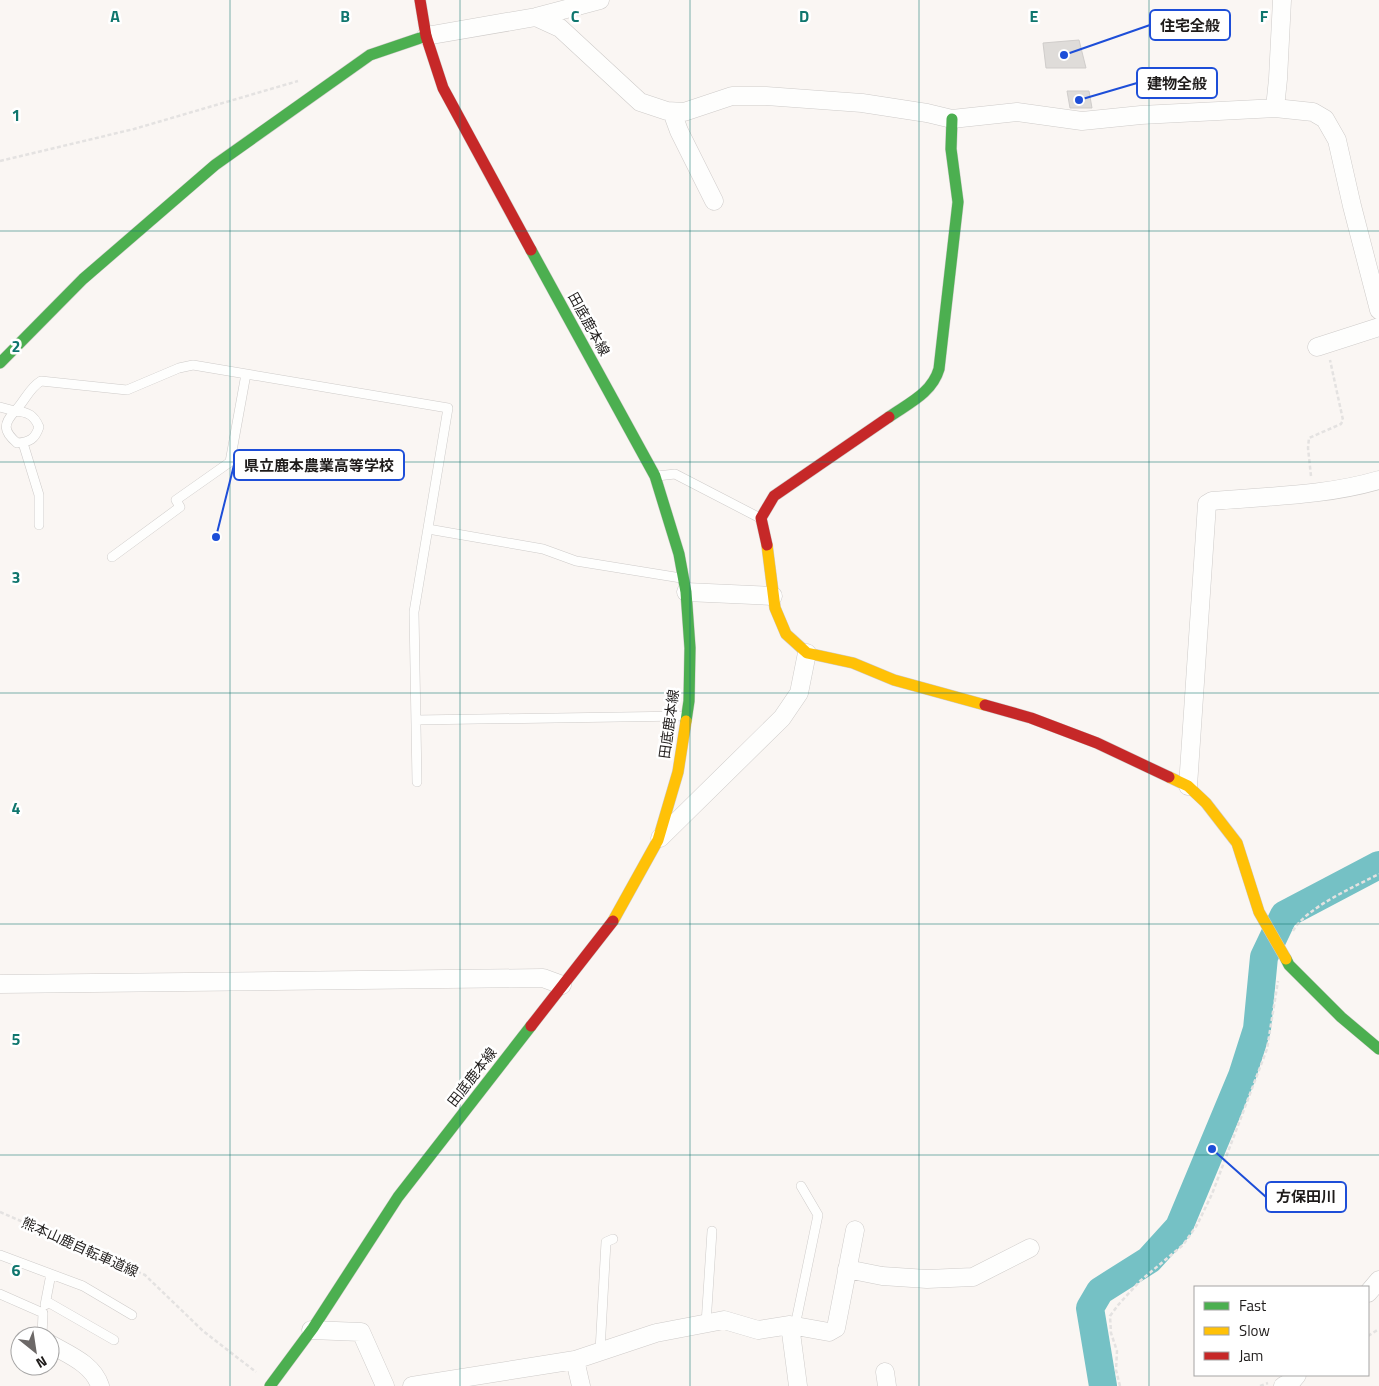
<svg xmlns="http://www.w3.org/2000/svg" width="1379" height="1386" viewBox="0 0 1379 1386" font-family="'Titillium Web','Noto Sans JP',sans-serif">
  <rect width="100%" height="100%" fill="#faf6f3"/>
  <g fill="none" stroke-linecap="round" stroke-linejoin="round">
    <!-- river -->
    <path stroke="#75c1c5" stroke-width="28" d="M 1103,1386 L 1090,1308 L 1100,1291 L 1149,1260 L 1179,1227 L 1242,1076 L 1257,1029 L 1264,957 L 1284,915 L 1379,865"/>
  </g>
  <!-- building -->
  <path fill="#dfdcd9" stroke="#d0cdcb" d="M 1079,40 L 1086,68 L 1046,68 L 1043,43 Z
    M 1067,91 L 1089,91 L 1092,108 L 1070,108 Z"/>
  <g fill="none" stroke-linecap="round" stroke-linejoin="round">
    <!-- lane casing -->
    <g stroke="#cecbc9" stroke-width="10">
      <path id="lane" d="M 0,407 L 15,411 C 25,401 29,388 41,381 L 127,390 L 179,368 L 193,365 L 448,408 L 414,612 L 417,782
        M 15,411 C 28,412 34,415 39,427 C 35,439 30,442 17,443 C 3,431 3,424 15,411 Z
        M 23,443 L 39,495 L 39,525
        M 657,476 L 675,474 L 760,518
        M 428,529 L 543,549 L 576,561 L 681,578
        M 112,557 L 180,507 L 176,500 L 230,462 L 246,374
        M 416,720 L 684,716
        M 0,1255 L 83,1286 L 132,1315
        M 0,1294 L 43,1313 L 42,1336
        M 46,1301 L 114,1340
        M 45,1305 L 51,1274
        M 706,1324 L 712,1231
        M 795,1326 L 818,1215 L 801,1186
        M 600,1351 L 606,1242 L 613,1239"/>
    </g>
    <!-- street casing -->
    <g stroke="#cecbc9" stroke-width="19">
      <path id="street" d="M 536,17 L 560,28 L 640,102 L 667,111 L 684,112 L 732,96 L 766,96 L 862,103 L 927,113 L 952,119 L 1017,112 L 1082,121 L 1141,115 L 1275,108 L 1313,112 L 1325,119 L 1337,140 L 1352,206 L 1379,310
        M 426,36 L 536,17 L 600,0
        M 1275,108 L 1278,79 L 1282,0
        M 672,112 L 679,131 L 714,201
        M 1317,347 L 1379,327
        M 686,592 L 773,596
        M 1188,786 L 1207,504 L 1212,501 C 1267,496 1325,496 1379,480
        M 660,838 L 782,718 L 799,693 L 807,653
        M 0,984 L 543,978 L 562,985
        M 847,1269 L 882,1276 L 927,1279 L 973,1277 L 1030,1248
        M 1368,1293 L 1379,1280
        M 790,1325 L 798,1386
        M 311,1330 L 361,1332 L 385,1386
        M 50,1344 C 69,1355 93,1364 100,1386
        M 575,1360 L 581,1386
        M 885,1372 L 887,1386
        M 412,1386 L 575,1360 L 656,1333 L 724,1320 L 758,1330 L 790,1325 L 829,1332 L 836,1328 L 855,1230
        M 1283,1386 L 1292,1381 L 1297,1375"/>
    </g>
    <!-- fast casing -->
    <g stroke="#cecbc9" stroke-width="12">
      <path id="fast" d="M 531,250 L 655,476 L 679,554 L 686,592 L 690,648 L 689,701 L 686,721
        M 0,363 L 83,279 L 215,165 L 370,55 L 426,36
        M 889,417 C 909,403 932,393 939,369 L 958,202 L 951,149 L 952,119
        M 1286,959 L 1289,965 L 1341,1017 L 1379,1049
        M 270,1386 L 313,1328 L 398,1197 L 531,1026"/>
    </g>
    <!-- slow casing -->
    <g stroke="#cecbc9" stroke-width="12">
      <path id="slow" d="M 767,545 L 775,608 L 786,634 L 807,653 L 853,663 L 894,680 L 985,705
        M 1169,777 L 1188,786 L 1206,803 L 1237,843 L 1259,912 L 1286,959
        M 613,921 L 658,840 L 678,772 L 686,721"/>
    </g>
    <!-- jam casing -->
    <g stroke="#cecbc9" stroke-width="12">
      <path id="jam" d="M 420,0 L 426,36 L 443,88 L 531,250
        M 767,545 L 761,518 L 774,496 L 889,417
        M 985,705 L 1031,718 L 1097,743 L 1169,777
        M 531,1026 L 613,921"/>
    </g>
    <!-- path -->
    <path stroke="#e4e2e1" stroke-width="2.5" stroke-dasharray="4 2.5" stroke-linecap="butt" d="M 0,161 L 134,129 L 298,81
      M 1311,476 L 1308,448 L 1309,438 L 1341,424 L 1343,420 L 1330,360
      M 1293,931 C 1305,908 1356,886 1379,874
      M 0,1212 L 145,1275 L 203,1331 L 256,1372
      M 1368,1336 L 1379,1329
      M 1120,1386 L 1116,1370 L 1117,1351 L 1111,1333 L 1110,1316 L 1119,1304 L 1140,1281 L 1183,1245 L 1197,1225 L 1212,1194 L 1267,1049 L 1278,981
      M 1260,1386 L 1268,1383"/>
    <!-- lane -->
    <use href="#lane" stroke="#fefefd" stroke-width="9"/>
    <!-- street -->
    <use href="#street" stroke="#fefefd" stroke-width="18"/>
    <!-- fast -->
    <use href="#fast" stroke="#4caf50" stroke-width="11"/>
    <!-- slow -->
    <use href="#slow" stroke="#ffc107" stroke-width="11"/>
    <!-- jam -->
    <use href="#jam" stroke="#c62828" stroke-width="11"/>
  </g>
  <!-- grid -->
  <path fill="none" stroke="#0f766e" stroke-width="1" stroke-opacity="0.55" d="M 230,0 L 230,1386M 460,0 L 460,1386M 690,0 L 690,1386M 919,0 L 919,1386M 1149,0 L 1149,1386M 0,231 L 1379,231M 0,462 L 1379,462M 0,693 L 1379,693M 0,924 L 1379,924M 0,1155 L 1379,1155"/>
  <g text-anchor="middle" stroke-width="5" stroke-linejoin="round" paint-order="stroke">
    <!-- street labels -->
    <g font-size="14" fill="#1f1c1b" stroke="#fff">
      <text transform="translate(589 324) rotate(61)" y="5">田底鹿本線</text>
      <text transform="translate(669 724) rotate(-82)" y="5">田底鹿本線</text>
      <text transform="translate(472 1077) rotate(-52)" y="5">田底鹿本線</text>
      <text transform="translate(80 1247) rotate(24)" y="5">熊本山鹿自転車道線</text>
    </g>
  </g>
  <g font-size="16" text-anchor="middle" font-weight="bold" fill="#0f766e" stroke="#fff" stroke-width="5" stroke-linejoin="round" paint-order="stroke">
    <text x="115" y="22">A</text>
    <text x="345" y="22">B</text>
    <text x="575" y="22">C</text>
    <text x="804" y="22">D</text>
    <text x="1034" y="22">E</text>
    <text x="1264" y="22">F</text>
    <text x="16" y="121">1</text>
    <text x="16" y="352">2</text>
    <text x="16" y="583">3</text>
    <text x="16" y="814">4</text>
    <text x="16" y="1045">5</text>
    <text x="16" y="1276">6</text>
  </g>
  <!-- callouts -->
  <path fill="none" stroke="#1d4ed8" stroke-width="2" d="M1064 55L1150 25M1079 100L1137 83M216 537L234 465M1212 1149L1266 1197"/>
  <g fill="#1d4ed8" stroke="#fff" stroke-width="2">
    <circle cx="1064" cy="55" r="5"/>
    <circle cx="1079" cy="100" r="5"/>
    <circle cx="216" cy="537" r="5"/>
    <circle cx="1212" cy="1149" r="5"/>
  </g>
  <g fill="#fff" stroke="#1d4ed8" stroke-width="2">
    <rect x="1150" y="10" width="80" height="30" rx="5"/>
    <rect x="1137" y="68" width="80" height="30" rx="5"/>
    <rect x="234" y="450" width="170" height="30" rx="5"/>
    <rect x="1266" y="1182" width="80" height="30" rx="5"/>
  </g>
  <g font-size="15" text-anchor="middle" font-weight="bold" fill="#1f1c1b">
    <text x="1190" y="31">住宅全般</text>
    <text x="1177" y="89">建物全般</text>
    <text x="319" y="471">県立鹿本農業高等学校</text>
    <text x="1306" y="1202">方保田川</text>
  </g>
  <!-- legend -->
  <rect x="1194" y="1286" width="175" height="90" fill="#ffffff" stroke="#a5a4a4"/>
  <rect x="1204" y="1302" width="25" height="8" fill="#4caf50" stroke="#a5a4a4"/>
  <text x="1239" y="1311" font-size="15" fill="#1f1c1b">Fast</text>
  <rect x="1204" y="1327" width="25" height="8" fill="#ffc107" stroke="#a5a4a4"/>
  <text x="1239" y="1336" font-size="15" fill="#1f1c1b">Slow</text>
  <rect x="1204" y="1352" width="25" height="8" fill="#c62828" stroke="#a5a4a4"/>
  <text x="1239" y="1361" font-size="15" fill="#1f1c1b">Jam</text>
  <!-- north arrow -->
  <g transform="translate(35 1351) rotate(150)"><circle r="24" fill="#ffffff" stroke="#a5a4a4"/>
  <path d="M0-4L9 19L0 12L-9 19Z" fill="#6c6867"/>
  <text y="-8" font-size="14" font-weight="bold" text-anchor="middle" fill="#1f1c1b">N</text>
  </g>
</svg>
